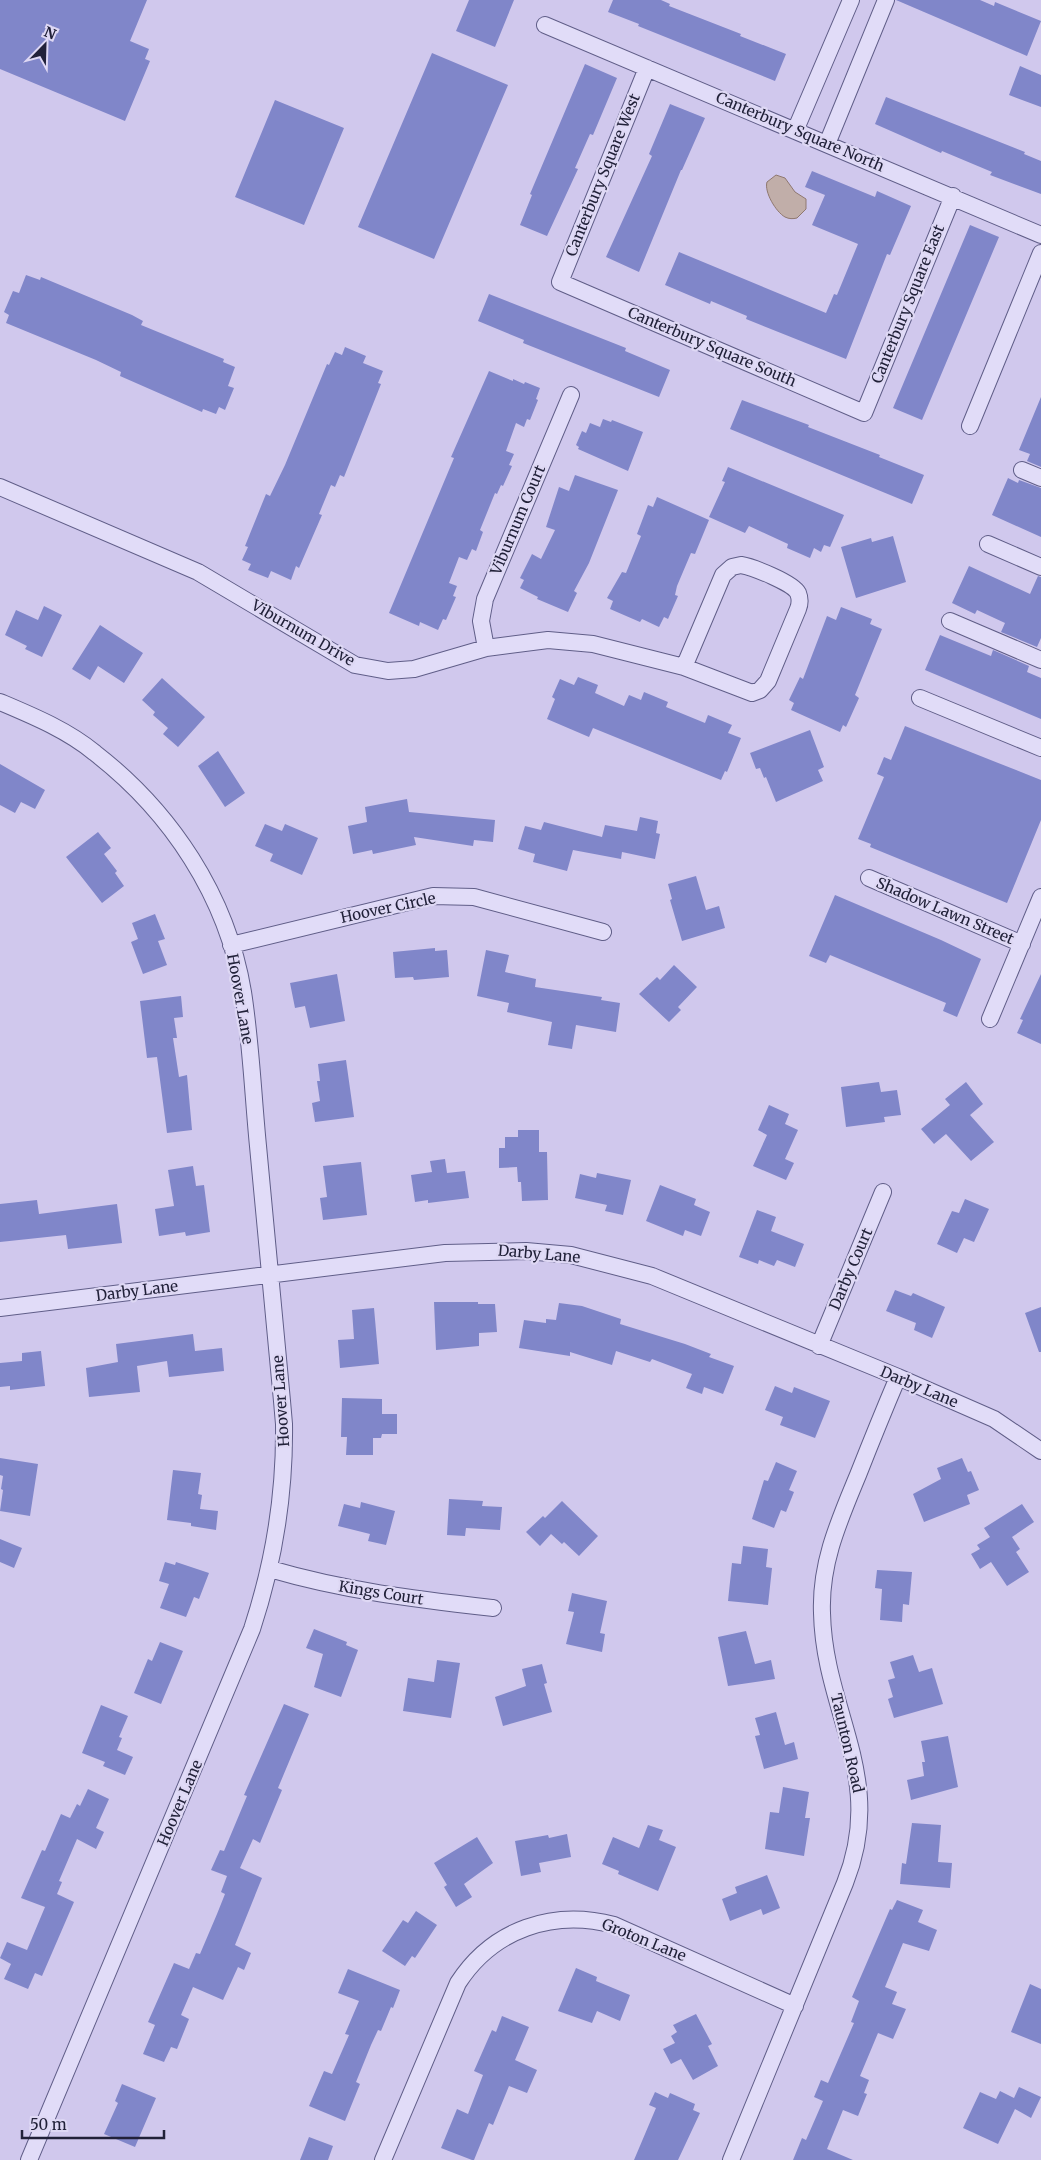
<svg xmlns="http://www.w3.org/2000/svg" width="1041" height="2160" viewBox="0 0 1041 2160" font-family="Merriweather,serif">
  <rect width="100%" height="100%" fill="#d0c8ed"/>
  <!-- water -->
  <path fill="#c1aea9" stroke="#8f7870" d="M 776,175 L 785,178 L 795,192 L 806,199 L 806,209 L 797,218 C 793,219 789,219 785,217 C 776,212 764,192 767,182 Z"/>
  <!-- building -->
  <path fill="#8086c9" d="M 0,0 L 147,0 L 130,41 L 149,49 L 145,59 L 150,61 L 125,121 L 0,69 Z
    M 469,0 L 514,0 L 495,47 L 456,31 Z
    M 613,0 L 661,0 L 670,4 L 669,6 L 741,34 L 740,36 L 786,54 L 775,81 L 638,26 L 639,24 L 608,12 Z
    M 896,0 L 980,0 L 994,6 L 995,2 L 1041,21 L 1027,56 Z
    M 432,53 L 508,85 L 434,259 L 358,227 Z
    M 585,64 L 617,78 L 593,135 L 590,134 L 575,168 L 578,169 L 547,236 L 520,225 L 532,195 L 530,194 Z
    M 1020,66 L 1041,75 L 1041,107 L 1009,95 Z
    M 886,97 L 1025,152 L 1024,154 L 1041,161 L 1041,194 L 990,175 L 992,172 L 942,151 L 941,153 L 875,124 Z
    M 275,100 L 344,128 L 304,225 L 235,197 Z
    M 670,104 L 705,118 L 682,170 L 681,170 L 639,272 L 606,257 L 652,156 L 649,154 Z
    M 812,171 L 875,197 L 877,191 L 911,206 L 890,255 L 887,254 L 846,359 L 746,319 L 747,316 L 711,301 L 710,304 L 665,285 L 679,252 L 826,313 L 834,294 L 837,295 L 858,244 L 812,225 L 825,195 L 805,187 Z
    M 970,225 L 999,237 L 922,420 L 893,408 Z
    M 26,275 L 40,280 L 41,277 L 132,315 L 143,321 L 141,325 L 224,359 L 223,362 L 235,367 L 228,386 L 234,388 L 225,410 L 219,407 L 216,414 L 203,409 L 202,412 L 120,376 L 121,372 L 96,360 L 6,323 L 9,315 L 4,312 L 13,291 L 19,293 Z
    M 489,294 L 626,348 L 625,351 L 670,370 L 659,397 L 523,343 L 524,340 L 478,321 Z
    M 345,347 L 366,356 L 363,363 L 383,371 L 378,383 L 381,384 L 344,477 L 340,475 L 335,487 L 331,485 L 319,514 L 322,515 L 299,568 L 296,566 L 291,580 L 271,571 L 268,578 L 248,570 L 251,564 L 242,560 L 248,547 L 245,546 L 266,494 L 270,496 L 285,465 L 327,364 L 329,365 L 335,352 L 342,355 Z
    M 489,371 L 513,381 L 513,379 L 524,384 L 525,382 L 540,388 L 536,399 L 538,400 L 530,420 L 527,419 L 524,427 L 516,423 L 506,451 L 514,454 L 509,465 L 512,466 L 503,486 L 501,485 L 497,494 L 495,493 L 480,530 L 483,532 L 476,551 L 472,549 L 467,560 L 459,557 L 449,583 L 457,586 L 453,596 L 456,597 L 446,620 L 443,619 L 438,630 L 420,622 L 419,626 L 389,613 L 454,458 L 451,457 Z
    M 1041,397 L 1041,467 L 1027,461 L 1030,454 L 1019,450 Z
    M 742,400 L 809,425 L 808,427 L 880,455 L 879,457 L 924,475 L 912,504 L 730,429 Z
    M 603,419 L 611,422 L 612,420 L 643,432 L 628,471 L 578,449 L 579,447 L 576,445 L 582,431 L 586,433 L 590,423 L 600,427 Z
    M 728,467 L 844,515 L 830,547 L 824,545 L 821,552 L 814,548 L 810,558 L 787,548 L 788,544 L 749,526 L 745,533 L 709,517 L 725,482 L 722,481 Z
    M 575,475 L 618,490 L 589,563 L 574,591 L 577,593 L 568,612 L 537,599 L 538,597 L 520,588 L 524,580 L 520,578 L 532,554 L 541,559 L 555,530 L 546,527 L 559,487 L 569,491 Z
    M 1008,478 L 1018,483 L 1019,480 L 1041,488 L 1041,537 L 992,515 Z
    M 657,497 L 709,520 L 695,554 L 691,553 L 677,586 L 675,595 L 678,596 L 668,619 L 664,617 L 659,627 L 642,619 L 640,622 L 610,609 L 613,601 L 607,598 L 622,572 L 626,573 L 641,536 L 637,534 L 648,505 L 653,507 Z
    M 893,536 L 906,582 L 856,598 L 841,547 L 871,538 L 872,542 Z
    M 969,566 L 1030,594 L 1038,576 L 1041,577 L 1041,638 L 1037,647 L 1001,632 L 1005,623 L 977,610 L 975,614 L 952,603 Z
    M 44,606 L 62,615 L 42,657 L 25,649 L 27,646 L 5,635 L 16,610 L 38,620 Z
    M 841,607 L 872,619 L 870,624 L 882,629 L 855,695 L 859,698 L 846,727 L 843,725 L 840,732 L 791,710 L 794,703 L 789,700 L 800,677 L 803,679 L 827,616 L 836,620 Z
    M 100,625 L 143,653 L 124,683 L 98,666 L 90,680 L 72,669 Z
    M 940,635 L 991,656 L 993,650 L 1029,666 L 1027,672 L 1041,678 L 1041,719 L 925,670 Z
    M 578,677 L 598,685 L 595,693 L 624,706 L 629,695 L 641,700 L 644,692 L 668,702 L 666,707 L 705,723 L 708,715 L 732,725 L 728,733 L 741,738 L 727,772 L 725,771 L 721,780 L 593,728 L 589,737 L 547,719 L 555,699 L 552,697 L 560,679 L 574,685 Z
    M 162,678 L 205,717 L 178,747 L 163,734 L 168,728 L 153,715 L 155,712 L 142,700 Z
    M 905,726 L 1041,780 L 1041,820 L 1007,903 L 870,847 L 871,844 L 858,839 L 884,777 L 877,774 L 884,757 L 891,760 Z
    M 810,730 L 824,767 L 818,770 L 823,781 L 776,802 L 766,777 L 764,778 L 760,768 L 756,769 L 750,753 Z
    M 218,751 L 245,793 L 225,807 L 198,766 Z
    M 0,764 L 45,790 L 35,809 L 21,802 L 15,813 L 0,805 Z
    M 407,799 L 409,812 L 495,820 L 493,842 L 474,840 L 473,846 L 414,837 L 416,845 L 373,854 L 372,850 L 353,854 L 348,826 L 367,822 L 365,807 Z
    M 640,817 L 658,821 L 656,833 L 660,834 L 655,859 L 622,852 L 621,859 L 573,850 L 567,871 L 533,862 L 535,854 L 518,849 L 525,826 L 541,830 L 544,822 L 602,837 L 605,825 L 637,831 Z
    M 265,824 L 282,831 L 285,824 L 318,838 L 302,875 L 270,861 L 273,854 L 255,846 Z
    M 98,832 L 111,848 L 104,854 L 117,871 L 115,873 L 124,886 L 102,903 L 66,857 Z
    M 696,876 L 706,910 L 719,906 L 725,928 L 682,941 L 670,900 L 672,899 L 668,884 Z
    M 835,895 L 941,940 L 981,959 L 957,1017 L 943,1011 L 946,1003 L 830,955 L 826,963 L 809,956 Z
    M 155,914 L 165,939 L 158,941 L 167,965 L 143,974 L 131,942 L 138,939 L 132,923 Z
    M 435,948 L 435,951 L 447,950 L 449,977 L 414,980 L 413,977 L 395,978 L 393,952 Z
    M 486,950 L 509,955 L 505,972 L 536,979 L 535,987 L 602,997 L 601,1000 L 620,1003 L 616,1032 L 576,1025 L 572,1049 L 548,1045 L 552,1022 L 507,1012 L 509,1003 L 477,996 Z
    M 674,965 L 697,987 L 678,1007 L 681,1010 L 669,1022 L 639,994 L 657,977 L 660,980 Z
    M 337,974 L 345,1021 L 310,1028 L 305,1006 L 295,1008 L 290,983 Z
    M 1041,974 L 1041,1044 L 1017,1033 L 1023,1020 L 1020,1019 Z
    M 181,996 L 183,1017 L 174,1018 L 177,1038 L 173,1038 L 179,1077 L 187,1075 L 192,1130 L 167,1133 L 157,1057 L 147,1058 L 140,1001 Z
    M 346,1060 L 354,1117 L 315,1122 L 312,1103 L 320,1101 L 317,1081 L 320,1081 L 318,1064 Z
    M 879,1082 L 881,1092 L 897,1090 L 901,1115 L 884,1117 L 885,1122 L 846,1127 L 841,1087 Z
    M 966,1082 L 983,1104 L 970,1115 L 994,1142 L 971,1161 L 946,1134 L 934,1144 L 921,1129 L 950,1105 L 945,1099 Z
    M 769,1105 L 789,1114 L 785,1124 L 798,1130 L 785,1159 L 794,1163 L 786,1180 L 753,1166 L 767,1135 L 758,1130 Z
    M 518,1130 L 539,1130 L 539,1152 L 547,1152 L 548,1200 L 522,1201 L 521,1182 L 518,1182 L 517,1167 L 499,1168 L 499,1148 L 505,1148 L 505,1137 L 518,1137 Z
    M 445,1159 L 447,1173 L 465,1171 L 469,1198 L 428,1203 L 428,1200 L 415,1202 L 411,1175 L 432,1172 L 430,1161 Z
    M 361,1162 L 367,1215 L 323,1220 L 320,1198 L 327,1197 L 323,1166 Z
    M 193,1166 L 196,1186 L 204,1185 L 210,1232 L 186,1236 L 185,1232 L 159,1236 L 155,1209 L 174,1206 L 168,1170 Z
    M 597,1173 L 631,1180 L 623,1215 L 605,1211 L 607,1205 L 575,1198 L 580,1174 L 596,1178 Z
    M 660,1185 L 696,1199 L 694,1205 L 710,1212 L 701,1236 L 685,1230 L 683,1236 L 646,1221 Z
    M 965,1199 L 989,1209 L 974,1242 L 964,1238 L 957,1253 L 937,1244 L 952,1211 L 959,1213 Z
    M 37,1200 L 39,1214 L 117,1204 L 122,1243 L 68,1249 L 66,1235 L 0,1242 L 0,1204 Z
    M 757,1210 L 776,1217 L 771,1231 L 804,1244 L 795,1267 L 777,1260 L 774,1266 L 759,1260 L 758,1264 L 739,1257 Z
    M 895,1290 L 911,1296 L 913,1293 L 945,1307 L 932,1338 L 914,1330 L 916,1323 L 886,1311 Z
    M 434,1302 L 478,1302 L 478,1304 L 495,1304 L 497,1332 L 479,1333 L 479,1346 L 436,1350 Z
    M 559,1303 L 582,1306 L 621,1319 L 620,1324 L 685,1344 L 711,1354 L 709,1357 L 734,1366 L 723,1394 L 704,1387 L 702,1394 L 686,1388 L 692,1374 L 652,1359 L 650,1362 L 616,1351 L 612,1365 L 570,1352 L 570,1356 L 519,1348 L 524,1320 L 546,1323 L 546,1319 L 556,1320 Z
    M 1041,1307 L 1041,1352 L 1039,1352 L 1025,1313 Z
    M 374,1308 L 379,1364 L 340,1368 L 338,1340 L 354,1339 L 352,1310 Z
    M 193,1334 L 195,1351 L 222,1348 L 224,1371 L 169,1377 L 167,1361 L 137,1366 L 140,1392 L 89,1397 L 86,1368 L 118,1362 L 116,1344 Z
    M 41,1351 L 45,1386 L 10,1390 L 10,1386 L 0,1387 L 0,1363 L 22,1361 L 22,1353 Z
    M 775,1386 L 792,1393 L 794,1387 L 830,1401 L 815,1438 L 780,1425 L 783,1417 L 765,1410 Z
    M 342,1398 L 382,1399 L 382,1414 L 397,1414 L 397,1434 L 382,1434 L 381,1438 L 373,1438 L 373,1455 L 346,1455 L 347,1437 L 341,1437 Z
    M 0,1458 L 38,1464 L 30,1516 L 0,1511 L 3,1490 L 1,1489 L 3,1476 L 0,1475 Z
    M 962,1458 L 968,1472 L 971,1471 L 979,1490 L 967,1495 L 970,1504 L 924,1522 L 913,1494 L 941,1479 L 937,1468 Z
    M 776,1462 L 797,1471 L 789,1490 L 794,1492 L 786,1512 L 781,1510 L 774,1528 L 752,1519 L 764,1480 L 768,1481 Z
    M 173,1470 L 201,1473 L 198,1494 L 202,1495 L 200,1509 L 218,1511 L 216,1530 L 191,1526 L 191,1523 L 167,1520 Z
    M 449,1499 L 483,1501 L 482,1506 L 502,1507 L 500,1530 L 466,1528 L 465,1536 L 447,1535 Z
    M 562,1501 L 598,1536 L 579,1556 L 564,1542 L 562,1544 L 551,1534 L 540,1546 L 526,1532 L 543,1516 L 545,1518 Z
    M 361,1502 L 395,1511 L 386,1545 L 368,1541 L 370,1534 L 338,1526 L 344,1504 L 360,1508 Z
    M 1022,1504 L 1034,1522 L 1012,1537 L 1020,1549 L 1016,1552 L 1029,1572 L 1007,1586 L 991,1562 L 980,1569 L 971,1554 L 980,1549 L 977,1545 L 990,1537 L 984,1528 Z
    M 0,1539 L 22,1548 L 14,1568 L 0,1562 Z
    M 743,1546 L 768,1549 L 766,1567 L 772,1568 L 768,1605 L 728,1601 L 732,1563 L 741,1564 Z
    M 165,1562 L 175,1565 L 176,1562 L 209,1573 L 199,1599 L 194,1597 L 186,1617 L 160,1608 L 169,1584 L 159,1581 Z
    M 877,1570 L 912,1572 L 909,1605 L 903,1604 L 902,1622 L 880,1620 L 882,1589 L 875,1588 Z
    M 572,1593 L 607,1601 L 600,1633 L 605,1634 L 602,1652 L 566,1644 L 574,1612 L 568,1611 Z
    M 314,1629 L 347,1642 L 346,1645 L 358,1650 L 341,1697 L 314,1687 L 323,1654 L 306,1648 Z
    M 746,1631 L 755,1664 L 771,1660 L 775,1679 L 728,1686 L 718,1637 Z
    M 160,1642 L 183,1651 L 161,1704 L 134,1693 L 148,1659 L 152,1661 Z
    M 913,1655 L 919,1672 L 932,1668 L 943,1704 L 894,1718 L 888,1699 L 893,1697 L 888,1680 L 895,1678 L 890,1662 Z
    M 437,1660 L 460,1663 L 451,1718 L 403,1711 L 408,1678 L 434,1682 Z
    M 542,1664 L 547,1683 L 544,1684 L 552,1712 L 503,1726 L 495,1697 L 526,1686 L 522,1669 Z
    M 284,1704 L 309,1714 L 278,1788 L 282,1790 L 260,1843 L 253,1839 L 240,1868 L 262,1878 L 235,1945 L 251,1953 L 244,1970 L 238,1967 L 223,2000 L 193,1987 L 181,2015 L 189,2019 L 177,2049 L 171,2047 L 164,2062 L 143,2054 L 155,2025 L 148,2022 L 174,1963 L 189,1969 L 196,1953 L 200,1954 L 217,1914 L 225,1894 L 221,1892 L 227,1876 L 211,1870 L 220,1850 L 224,1851 L 247,1796 L 244,1795 Z
    M 101,1705 L 128,1716 L 119,1737 L 122,1738 L 117,1750 L 133,1757 L 125,1775 L 103,1766 L 105,1762 L 82,1753 Z
    M 776,1712 L 785,1745 L 794,1742 L 798,1759 L 764,1769 L 755,1736 L 760,1735 L 755,1718 Z
    M 948,1736 L 958,1787 L 911,1800 L 907,1780 L 924,1776 L 922,1762 L 925,1762 L 921,1741 Z
    M 783,1787 L 809,1792 L 805,1818 L 810,1818 L 804,1856 L 765,1849 L 770,1812 L 779,1813 Z
    M 88,1789 L 109,1799 L 96,1828 L 104,1832 L 96,1849 L 77,1839 L 59,1881 L 62,1882 L 57,1894 L 74,1902 L 42,1976 L 35,1973 L 28,1989 L 4,1979 L 11,1964 L 0,1958 L 7,1942 L 27,1950 L 45,1907 L 21,1898 L 42,1850 L 45,1851 L 61,1814 L 70,1818 L 77,1804 L 80,1806 Z
    M 912,1823 L 941,1825 L 938,1862 L 952,1863 L 950,1888 L 900,1884 L 902,1863 L 906,1864 Z
    M 648,1825 L 663,1830 L 659,1840 L 676,1847 L 658,1891 L 618,1874 L 619,1871 L 602,1864 L 613,1837 L 639,1848 Z
    M 567,1834 L 571,1857 L 539,1863 L 541,1872 L 521,1876 L 515,1841 L 548,1835 L 549,1838 Z
    M 477,1837 L 493,1863 L 464,1884 L 472,1897 L 456,1907 L 444,1887 L 447,1885 L 434,1863 Z
    M 767,1875 L 780,1908 L 763,1915 L 761,1909 L 730,1921 L 722,1899 L 737,1893 L 735,1887 Z
    M 897,1900 L 923,1910 L 918,1922 L 937,1930 L 929,1951 L 903,1943 L 885,1987 L 897,1992 L 892,2004 L 906,2009 L 893,2039 L 878,2033 L 860,2076 L 869,2080 L 864,2093 L 867,2094 L 858,2116 L 843,2110 L 827,2149 L 853,2160 L 793,2160 L 802,2138 L 806,2140 L 823,2101 L 814,2097 L 821,2080 L 828,2083 L 854,2023 L 851,2022 L 859,2001 L 852,1997 L 890,1909 L 892,1910 Z
    M 416,1911 L 437,1925 L 415,1958 L 412,1956 L 405,1966 L 382,1951 L 403,1920 L 408,1923 Z
    M 576,1968 L 597,1977 L 596,1981 L 630,1995 L 620,2021 L 597,2011 L 592,2023 L 558,2011 Z
    M 348,1969 L 400,1990 L 393,2008 L 391,2007 L 381,2031 L 378,2030 L 371,2045 L 356,2082 L 360,2084 L 345,2121 L 309,2106 L 324,2071 L 332,2074 L 349,2035 L 345,2034 L 359,2001 L 338,1993 Z
    M 1030,1984 L 1041,1989 L 1041,2044 L 1011,2032 Z
    M 696,2014 L 712,2044 L 708,2046 L 718,2066 L 693,2080 L 681,2059 L 671,2064 L 663,2049 L 675,2043 L 671,2036 L 677,2032 L 673,2025 Z
    M 502,2016 L 529,2027 L 515,2060 L 537,2070 L 527,2093 L 509,2086 L 493,2125 L 489,2123 L 474,2160 L 472,2160 L 441,2148 L 457,2109 L 468,2114 L 483,2075 L 474,2071 L 492,2030 L 496,2032 Z
    M 122,2084 L 156,2098 L 135,2147 L 104,2134 L 118,2103 L 115,2101 Z
    M 1019,2087 L 1041,2097 L 1031,2118 L 1015,2109 L 998,2144 L 963,2128 L 980,2092 L 996,2099 L 1000,2091 L 1014,2098 Z
    M 655,2092 L 668,2098 L 670,2093 L 695,2104 L 693,2110 L 700,2113 L 678,2160 L 634,2160 L 656,2108 L 649,2105 Z
    M 309,2137 L 333,2146 L 328,2160 L 300,2160 Z"/>
  <g fill="none" stroke-linecap="round" stroke-linejoin="round">
    <!-- minor casing -->
    <g stroke="#605e88" stroke-width="18">
      <path id="minor" d="M 545,25 L 1041,235
        M 647,68 L 560,282 L 864,413 L 953,196
        M 795,131 L 851,0
        M 827,144 L 886,0
        M 970,426 L 1041,253
        M 1022,470 L 1041,478
        M 0,487 L 198,572 L 355,665 L 388,671 L 414,669 L 486,648 L 548,640 L 593,644 L 684,667
        M 988,544 L 1041,567
        M 741,565 C 753,567 793,583 798,593 C 800,598 800,604 798,609 L 768,681 L 760,690 L 752,693 L 684,667 L 723,575 L 732,567 Z
        M 950,621 L 1041,660
        M 486,648 L 481,621 L 485,599 L 571,395
        M 920,698 L 1041,748
        M 0,702 C 33,716 67,730 95,753 C 171,812 227,896 243,992 C 251,1043 253,1095 258,1146 C 267,1238 276,1331 284,1424 C 285,1495 274,1562 252,1629 L 29,2160
        M 869,878 L 1022,944
        M 231,945 L 433,896 L 474,897 L 603,932
        M 990,1019 L 1041,897
        M 0,1308 L 445,1253 L 526,1251 L 571,1255 L 652,1276 L 898,1377 L 994,1419 L 1041,1451
        M 819,1346 L 883,1192
        M 270,1569 C 345,1591 415,1599 493,1608
        M 383,2160 L 458,1983 C 493,1929 553,1909 614,1925 L 795,2006
        M 731,2160 L 845,1883 C 887,1778 824,1712 822,1613 C 820,1563 839,1521 858,1475 C 871,1442 884,1410 898,1377"/>
    </g>
    <!-- minor -->
    <use href="#minor" stroke="#e1dcf8" stroke-width="16"/>
  </g>
  <g text-anchor="middle" stroke-width="4.5" stroke-linejoin="round" paint-order="stroke">
    <!-- street labels -->
    <g font-size="15" fill="#212139" stroke="#ded8f4">
      <text transform="translate(800 132) rotate(23)" y="5">Canterbury Square North</text>
      <text transform="translate(603 175) rotate(-68)" y="5">Canterbury Square West</text>
      <text transform="translate(908 304) rotate(-68)" y="5">Canterbury Square East</text>
      <text transform="translate(712 347) rotate(23)" y="5">Canterbury Square South</text>
      <text transform="translate(518 520) rotate(-67)" y="5">Viburnum Court</text>
      <text transform="translate(303 633) rotate(30)" y="5">Viburnum Drive</text>
      <text transform="translate(388 908) rotate(-12)" y="5">Hoover Circle</text>
      <text transform="translate(945 911) rotate(23)" y="5">Shadow Lawn Street</text>
      <text transform="translate(240 999) rotate(80)" y="5">Hoover Lane</text>
      <text transform="translate(539 1254) rotate(5)" y="5">Darby Lane</text>
      <text transform="translate(851 1269) rotate(-67)" y="5">Darby Court</text>
      <text transform="translate(137 1291) rotate(-7)" y="5">Darby Lane</text>
      <text transform="translate(919 1387) rotate(23)" y="5">Darby Lane</text>
      <text transform="translate(281 1401) rotate(-94)" y="5">Hoover Lane</text>
      <text transform="translate(381 1593) rotate(9)" y="5">Kings Court</text>
      <text transform="translate(847 1743) rotate(77)" y="5">Taunton Road</text>
      <text transform="translate(180 1803) rotate(-67)" y="5">Hoover Lane</text>
      <text transform="translate(644 1940) rotate(22)" y="5">Groton Lane</text>
    </g>
  </g>
  <!-- north arrow -->
  <g transform="translate(45 45) rotate(23)" stroke="#ded8f4" stroke-width="4" paint-order="stroke">
  <path d="M0-4L9 19L0 12L-9 19Z" fill="#212139"/>
  <text y="-8" font-size="14" font-weight="bold" text-anchor="middle" fill="#212139">N</text>
  </g>
  <!-- scale -->
  <path d="M22 2130v8h142v-8" fill="none" stroke="#212139" stroke-width="2.5"/>
  <text x="30" y="2130" font-size="15" fill="#212139" stroke="#ded8f4" stroke-width="4" paint-order="stroke">50 m</text>
</svg>
